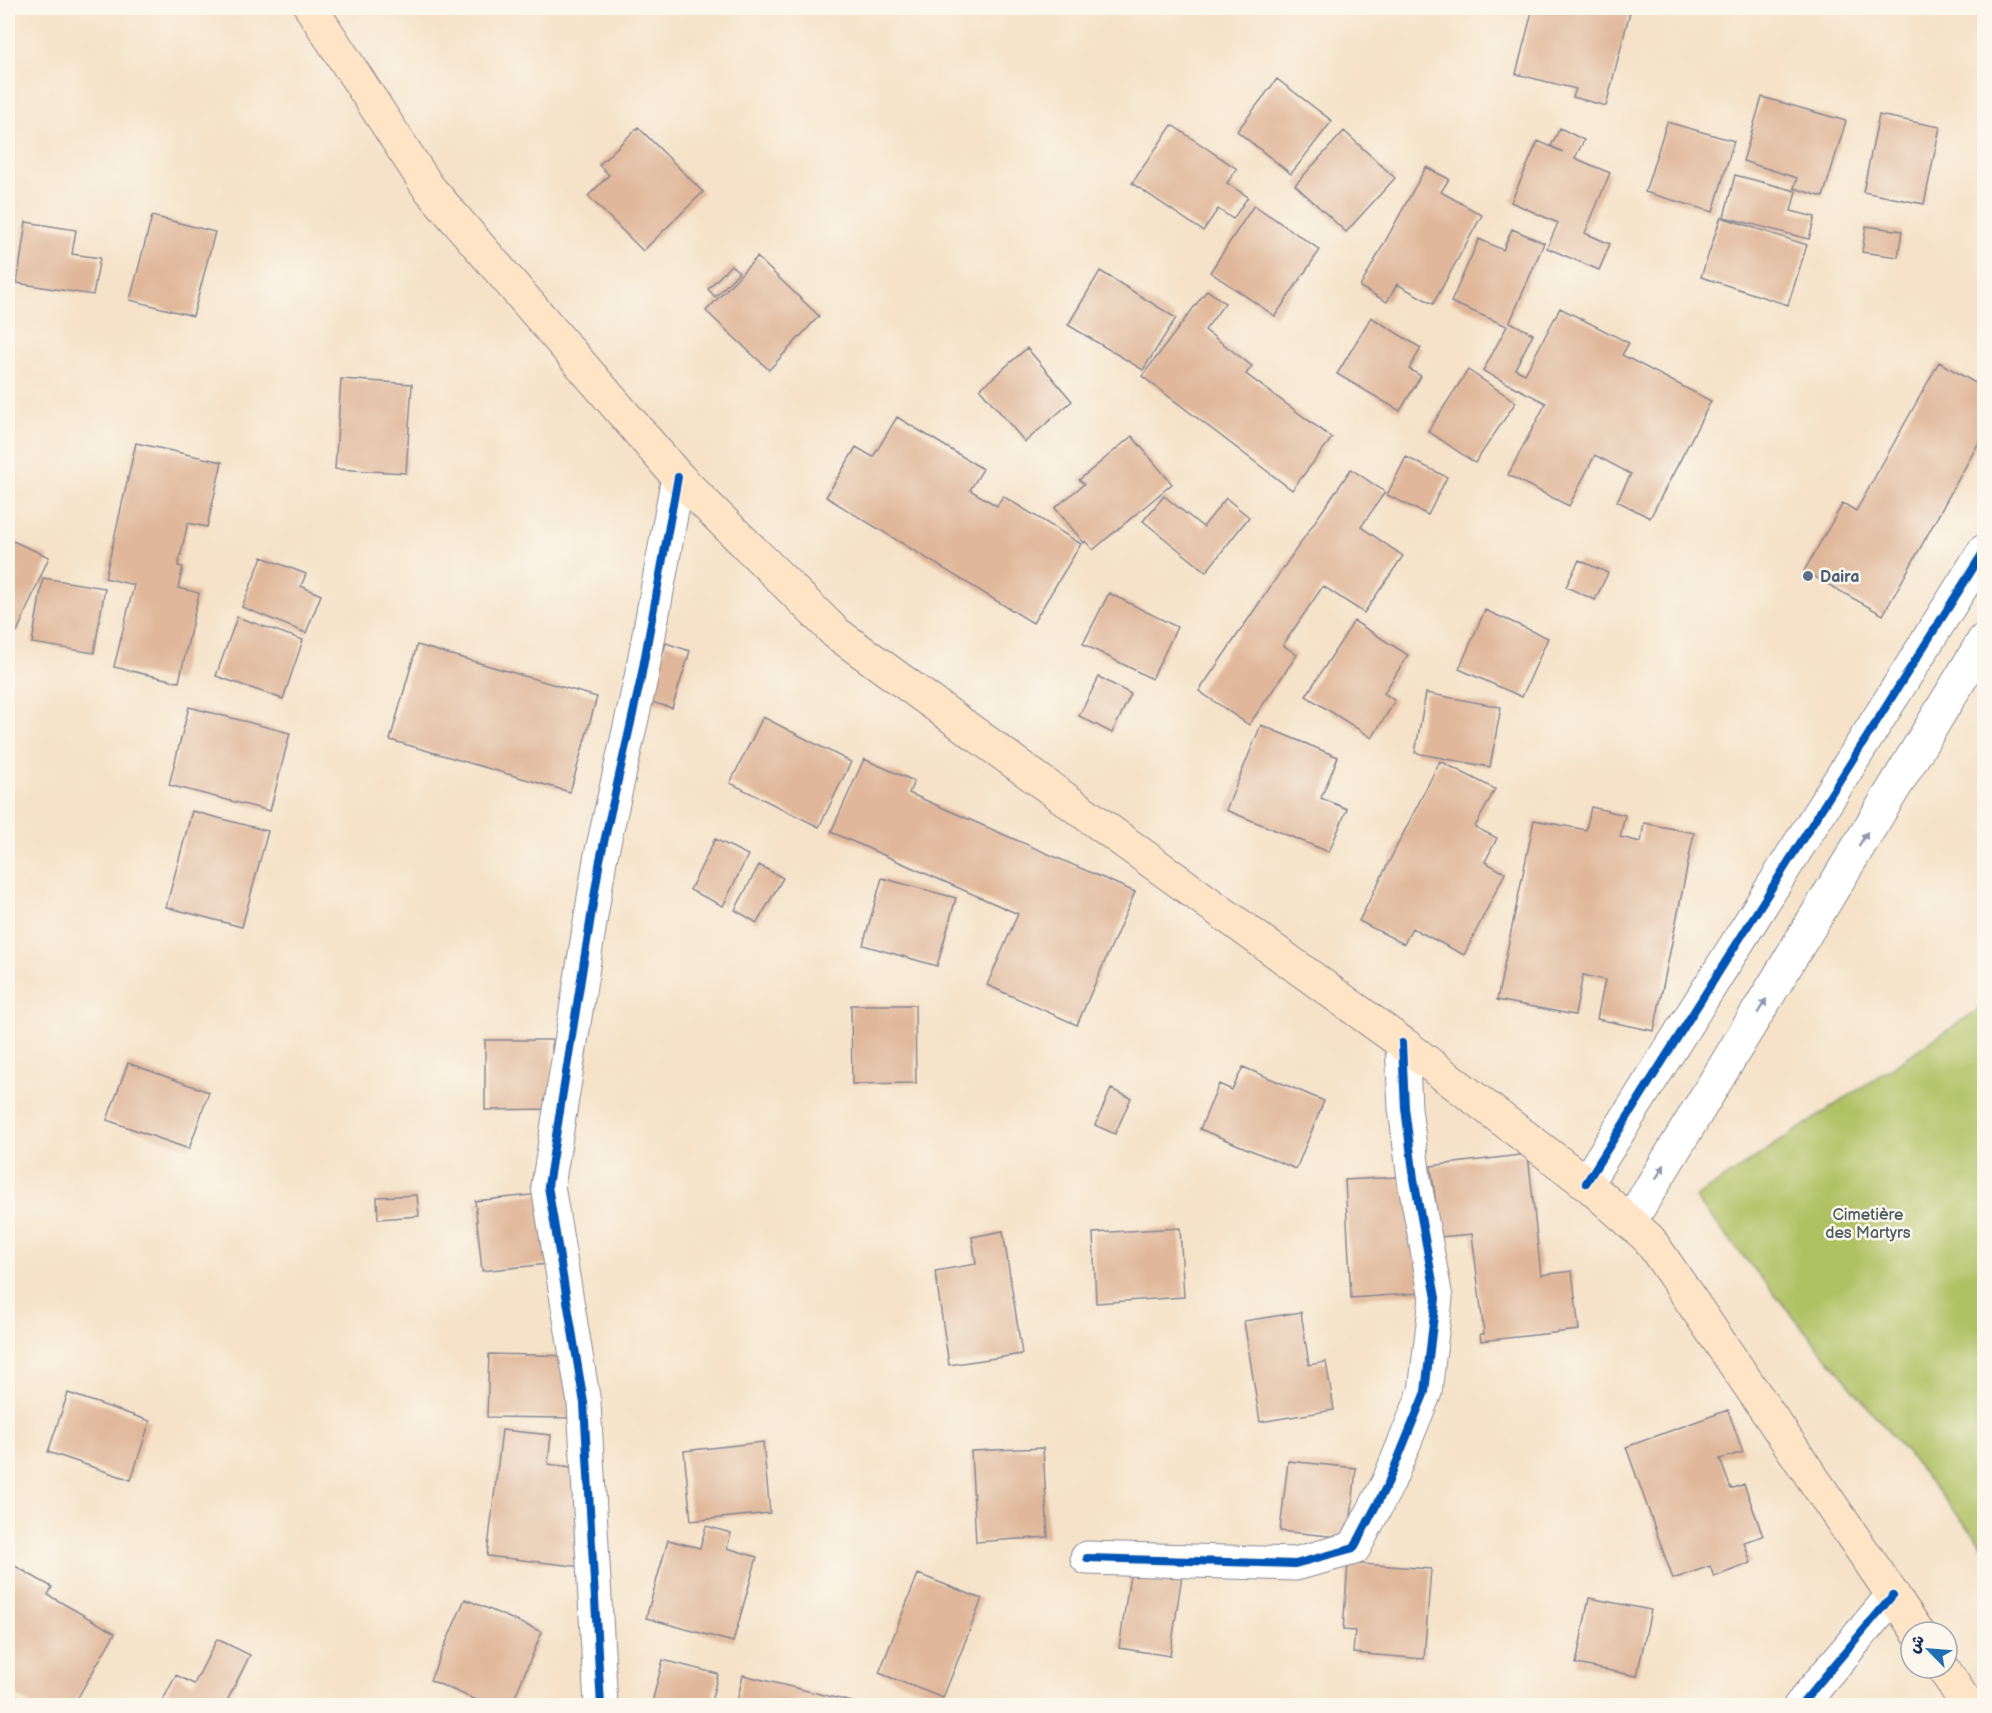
<svg xmlns="http://www.w3.org/2000/svg" width="1992" height="1713" viewBox="0 0 1992 1713" font-family="'Balsamiq Sans','Playpen Sans Arabic',sans-serif">
  <rect width="100%" height="100%" fill="#fbf7ec"/>
  <filter id="ink" filterUnits="userSpaceOnUse"><feTurbulence type="fractalNoise" baseFrequency=".0167" numOctaves="2"/><feDisplacementMap in="SourceGraphic" scale="12" xChannelSelector="R" yChannelSelector="G"/><feConvolveMatrix kernelMatrix="1 2 1 2 8 2 1 2 1" color-interpolation-filters="sRGB"/></filter>
  <filter id="wash" filterUnits="userSpaceOnUse"><feTurbulence type="fractalNoise" baseFrequency=".008" numOctaves="4" result="noise"/><feDisplacementMap in="SourceGraphic" scale="24" xChannelSelector="R" yChannelSelector="G"/><feGaussianBlur stdDeviation="1.35" result="paint"/><feColorMatrix in="noise" values="0 0 0 0 0 0 0 0 0 0 0 0 0 0 0 0 0 1.4 0 .05"/><feComposite in="paint" operator="in"/></filter>
  <g filter="url(#wash)">
    <rect width="100%" height="100%" fill="#f5e2c8"/>
    <!-- green -->
    <path fill="#b0c164" stroke="#667861" stroke-width="1.5" d="M 1984,1006 L 1984,1547 L 1695,1198 Z"/>
    <g id="blocks">
      <!-- building -->
      <path fill="#e0b79a" d="M 1533,8 L 1631,8 L 1606,106 L 1573,97 L 1576,89 L 1516,74 Z
        M 1277,79 L 1332,121 L 1291,174 L 1237,131 Z
        M 1762,97 L 1846,121 L 1823,197 L 1794,188 L 1797,178 L 1743,161 Z
        M 1879,115 L 1940,127 L 1924,204 L 1863,192 Z
        M 1667,122 L 1734,141 L 1713,212 L 1645,192 Z
        M 1172,125 L 1237,169 L 1227,183 L 1248,197 L 1233,219 L 1218,209 L 1203,231 L 1132,183 Z
        M 638,127 L 703,192 L 643,251 L 588,196 L 609,175 L 599,165 Z
        M 1560,128 L 1584,140 L 1575,158 L 1610,173 L 1585,233 L 1610,244 L 1599,270 L 1547,248 L 1558,223 L 1511,202 L 1538,141 L 1563,152 L 1551,146 Z
        M 1344,131 L 1395,178 L 1346,232 L 1295,185 Z
        M 1426,167 L 1449,179 L 1441,192 L 1482,215 L 1433,304 L 1397,284 L 1387,302 L 1360,287 Z
        M 1735,175 L 1796,191 L 1791,211 L 1815,217 L 1809,239 L 1724,217 Z
        M 1254,205 L 1320,250 L 1275,316 L 1210,272 Z
        M 152,216 L 215,232 L 193,316 L 130,300 Z
        M 1721,217 L 1807,245 L 1788,305 L 1701,277 Z
        M 26,222 L 76,230 L 72,254 L 100,258 L 93,295 L 17,283 Z
        M 1866,226 L 1902,231 L 1898,257 L 1862,252 Z
        M 1512,229 L 1544,243 L 1510,322 L 1533,334 L 1515,369 L 1525,374 L 1560,308 L 1629,343 L 1622,355 L 1711,401 L 1650,518 L 1617,501 L 1631,474 L 1595,455 L 1569,506 L 1508,475 L 1546,403 L 1483,371 L 1507,326 L 1451,302 L 1479,239 L 1503,250 Z
        M 757,257 L 819,316 L 769,370 L 706,311 Z
        M 731,265 L 739,272 L 715,297 L 708,289 Z
        M 1100,271 L 1176,318 L 1143,370 L 1068,325 Z
        M 1207,290 L 1225,303 L 1205,330 L 1252,366 L 1246,374 L 1332,438 L 1292,490 L 1142,376 Z
        M 1371,317 L 1421,348 L 1409,369 L 1421,376 L 1400,411 L 1337,374 Z
        M 1027,348 L 1072,401 L 1025,442 L 980,389 Z
        M 1939,362 L 1984,388 L 1984,433 L 1883,615 L 1804,571 L 1843,503 L 1856,511 Z
        M 1468,370 L 1516,402 L 1475,463 L 1428,431 Z
        M 341,379 L 412,384 L 406,473 L 335,469 Z
        M 897,417 L 983,469 L 970,490 L 997,506 L 1003,496 L 1081,544 L 1033,623 L 826,497 L 856,447 L 873,457 Z
        M 1132,436 L 1172,484 L 1093,550 L 1085,541 L 1084,543 L 1055,508 L 1084,484 L 1079,480 Z
        M 136,443 L 222,462 L 207,527 L 188,523 L 178,566 L 183,567 L 178,588 L 199,593 L 179,682 L 114,667 L 134,585 L 105,578 Z
        M 1406,457 L 1447,477 L 1428,515 L 1387,495 Z
        M 1351,469 L 1385,492 L 1361,527 L 1403,556 L 1364,613 L 1323,586 L 1283,645 L 1297,655 L 1249,725 L 1199,691 Z
        M 1164,496 L 1203,527 L 1226,498 L 1249,517 L 1206,572 L 1143,521 Z
        M 8,539 L 49,557 L 17,632 L 8,628 Z
        M 262,557 L 306,574 L 301,586 L 321,595 L 306,633 L 242,607 Z
        M 1579,560 L 1608,573 L 1595,600 L 1566,587 Z
        M 43,578 L 105,588 L 94,653 L 32,643 Z
        M 1109,593 L 1177,627 L 1152,679 L 1083,644 Z
        M 1485,610 L 1548,638 L 1522,697 L 1459,669 Z
        M 237,617 L 303,640 L 283,699 L 216,676 Z
        M 1354,621 L 1408,655 L 1384,693 L 1395,701 L 1372,738 L 1306,696 Z
        M 666,643 L 690,651 L 672,708 L 648,701 Z
        M 417,645 L 597,697 L 570,792 L 390,740 Z
        M 1099,677 L 1131,694 L 1112,733 L 1079,716 Z
        M 1426,693 L 1501,707 L 1490,767 L 1415,753 Z
        M 189,707 L 290,733 L 270,811 L 169,785 Z
        M 763,717 L 851,762 L 819,827 L 730,783 Z
        M 1261,725 L 1338,757 L 1321,798 L 1347,809 L 1329,852 L 1226,810 Z
        M 864,759 L 914,781 L 909,793 L 1135,892 L 1077,1025 L 987,985 L 1018,914 L 831,832 Z
        M 1440,761 L 1495,789 L 1475,827 L 1497,838 L 1485,862 L 1505,873 L 1464,955 L 1412,928 L 1404,944 L 1359,921 Z
        M 1591,807 L 1625,815 L 1620,837 L 1641,842 L 1644,823 L 1694,833 L 1654,1031 L 1597,1019 L 1605,980 L 1583,975 L 1575,1015 L 1497,1000 L 1534,820 L 1586,830 Z
        M 192,811 L 268,831 L 242,927 L 166,907 Z
        M 715,839 L 748,855 L 723,906 L 690,890 Z
        M 759,865 L 783,878 L 757,923 L 735,910 Z
        M 882,878 L 956,898 L 937,966 L 863,945 Z
        M 851,1005 L 915,1005 L 916,1083 L 852,1084 Z
        M 485,1040 L 552,1040 L 553,1109 L 485,1110 Z
        M 128,1063 L 209,1092 L 189,1149 L 107,1120 Z
        M 1243,1067 L 1324,1101 L 1296,1169 L 1200,1129 L 1219,1084 L 1232,1090 Z
        M 1111,1089 L 1131,1098 L 1115,1134 L 1095,1125 Z
        M 1528,1154 L 1541,1275 L 1572,1271 L 1579,1330 L 1481,1341 L 1480,1334 L 1484,1334 L 1472,1234 L 1440,1237 L 1431,1166 Z
        M 1414,1176 L 1421,1293 L 1351,1298 L 1345,1180 Z
        M 550,1193 L 557,1263 L 482,1271 L 475,1201 Z
        M 417,1195 L 419,1216 L 378,1219 L 377,1197 Z
        M 1180,1228 L 1184,1297 L 1096,1303 L 1093,1233 Z
        M 1003,1231 L 1022,1354 L 949,1365 L 935,1271 L 976,1264 L 972,1237 Z
        M 1301,1312 L 1309,1365 L 1326,1362 L 1334,1410 L 1260,1422 L 1244,1321 Z
        M 489,1354 L 574,1356 L 573,1418 L 487,1417 Z
        M 68,1393 L 150,1421 L 131,1480 L 48,1452 Z
        M 1728,1410 L 1743,1452 L 1720,1459 L 1731,1489 L 1744,1484 L 1763,1536 L 1744,1542 L 1751,1563 L 1714,1577 L 1710,1566 L 1673,1579 L 1626,1447 Z
        M 502,1430 L 551,1435 L 548,1464 L 602,1471 L 591,1568 L 487,1556 Z
        M 763,1442 L 770,1513 L 691,1521 L 684,1451 Z
        M 1043,1448 L 1048,1537 L 976,1542 L 971,1451 Z
        M 1288,1461 L 1356,1468 L 1349,1538 L 1280,1531 Z
        M 706,1526 L 731,1533 L 727,1548 L 757,1557 L 733,1642 L 646,1618 L 668,1540 L 700,1548 Z
        M 8,1562 L 52,1587 L 48,1595 L 115,1633 L 73,1706 L 33,1706 L 8,1690 Z
        M 1348,1563 L 1431,1569 L 1424,1659 L 1353,1653 L 1355,1631 L 1343,1630 Z
        M 1131,1568 L 1182,1575 L 1170,1656 L 1119,1648 Z
        M 918,1574 L 982,1599 L 943,1698 L 879,1673 Z
        M 1589,1598 L 1651,1610 L 1637,1676 L 1576,1664 Z
        M 465,1599 L 542,1632 L 511,1706 L 490,1706 L 430,1680 Z
        M 217,1639 L 250,1655 L 227,1701 L 236,1706 L 160,1706 L 176,1675 L 194,1684 Z
        M 663,1660 L 718,1674 L 710,1706 L 651,1706 Z
        M 743,1675 L 865,1705 L 865,1706 L 736,1706 Z
        M 1296,1700 L 1310,1706 L 1293,1706 Z"/>
    </g>
  </g>
  <g filter="url(#ink)">
    <use href="#blocks" fill-opacity="0" stroke="#888893" stroke-width="1.5"/>
    <g fill="none" stroke-linecap="round" stroke-linejoin="round">
      <!-- street casing -->
      <g stroke="#888893" stroke-width="35">
        <path id="street" d="M 1586,1183 L 1984,551
          M 1630,1222 L 1984,640
          M 1087,1558 L 1295,1564 L 1354,1548 L 1388,1483 L 1425,1392 L 1436,1298 L 1414,1179 L 1405,1108 L 1402,1043
          M 601,1706 L 584,1403 L 548,1186 L 600,860 L 641,678 L 678,477
          M 1800,1706 L 1893,1595"/>
      </g>
      <!-- secondary casing -->
      <g stroke="#888893" stroke-width="35">
        <path id="secondary" d="M 311,8 L 428,187 L 678,477 L 836,633 L 1402,1043 L 1586,1183 L 1649,1239 L 1918,1632
          M 1943,1668 L 1968,1706"/>
      </g>
      <!-- street -->
      <use href="#street" stroke="#fff" stroke-width="33"/>
      <!-- secondary -->
      <use href="#secondary" stroke="#ffe4c6" stroke-width="33"/>
      <!-- cycleway casing -->
      <g stroke="#fbf7ec" stroke-width="11">
        <path id="cycleway" d="M 1586,1183 L 1984,551
          M 1087,1558 L 1295,1564 L 1354,1548 L 1388,1483 L 1425,1392 L 1436,1298 L 1414,1179 L 1405,1108 L 1402,1043
          M 601,1706 L 584,1403 L 548,1186 L 600,860 L 641,678 L 678,477
          M 1800,1706 L 1893,1595"/>
      </g>
      <!-- cycleway -->
      <use href="#cycleway" stroke="#0057b8" stroke-width="8"/>
    </g>
    <!-- one-way arrows -->
    <defs><path id="oneway-solid" d="M-6-.8H1V-3.2L6.5 0L1 3.2V.8H-6Z" transform="scale(1.5)"/></defs>
    <g fill="#8d97ae">
      <use href="#oneway-solid" transform="translate(1863 839) rotate(-59)"/>
      <use href="#oneway-solid" transform="translate(1762 1006) rotate(-59)"/>
      <use href="#oneway-solid" transform="translate(1660 1172) rotate(-59)"/>
    </g>
  </g>
  <!-- markers -->
  <circle fill="#5c6f8a" stroke="#fbf7ec" stroke-width="2" cx="1808" cy="576" r="6"/>
  <g text-anchor="middle" stroke-width="5" stroke-linejoin="round" paint-order="stroke">
    <!-- service labels -->
    <g font-size="16" font-weight="bold" fill="#4e5e75" stroke="#fbf7ec" text-anchor="start">
      <text x="1820" y="582">Daira</text>
    </g>
    <!-- park labels -->
    <g font-size="16" fill="#485b60" stroke="#fbf7ec">
      <text x="1868" y="1220">Cimetière<tspan x="1868" dy="18">des Martyrs</tspan></text>
    </g>
  </g>
  <!-- margin -->
  <rect width="1992" height="1713" fill="none" stroke="#fbf7ec" stroke-width="30"/>
  <!-- north arrow -->
  <g transform="translate(1929 1650) rotate(295)"><circle r="28" fill="#fbf7ec" stroke="#a1a7b3" stroke-width="1.5"/>
  <path d="M0-4.5L10 22L0 15L-10 22Z" fill="#1f6fb2"/>
  <text y="-9" font-size="16" font-weight="bold" text-anchor="middle" fill="#1b2f5e">ش</text>
  </g>
</svg>
